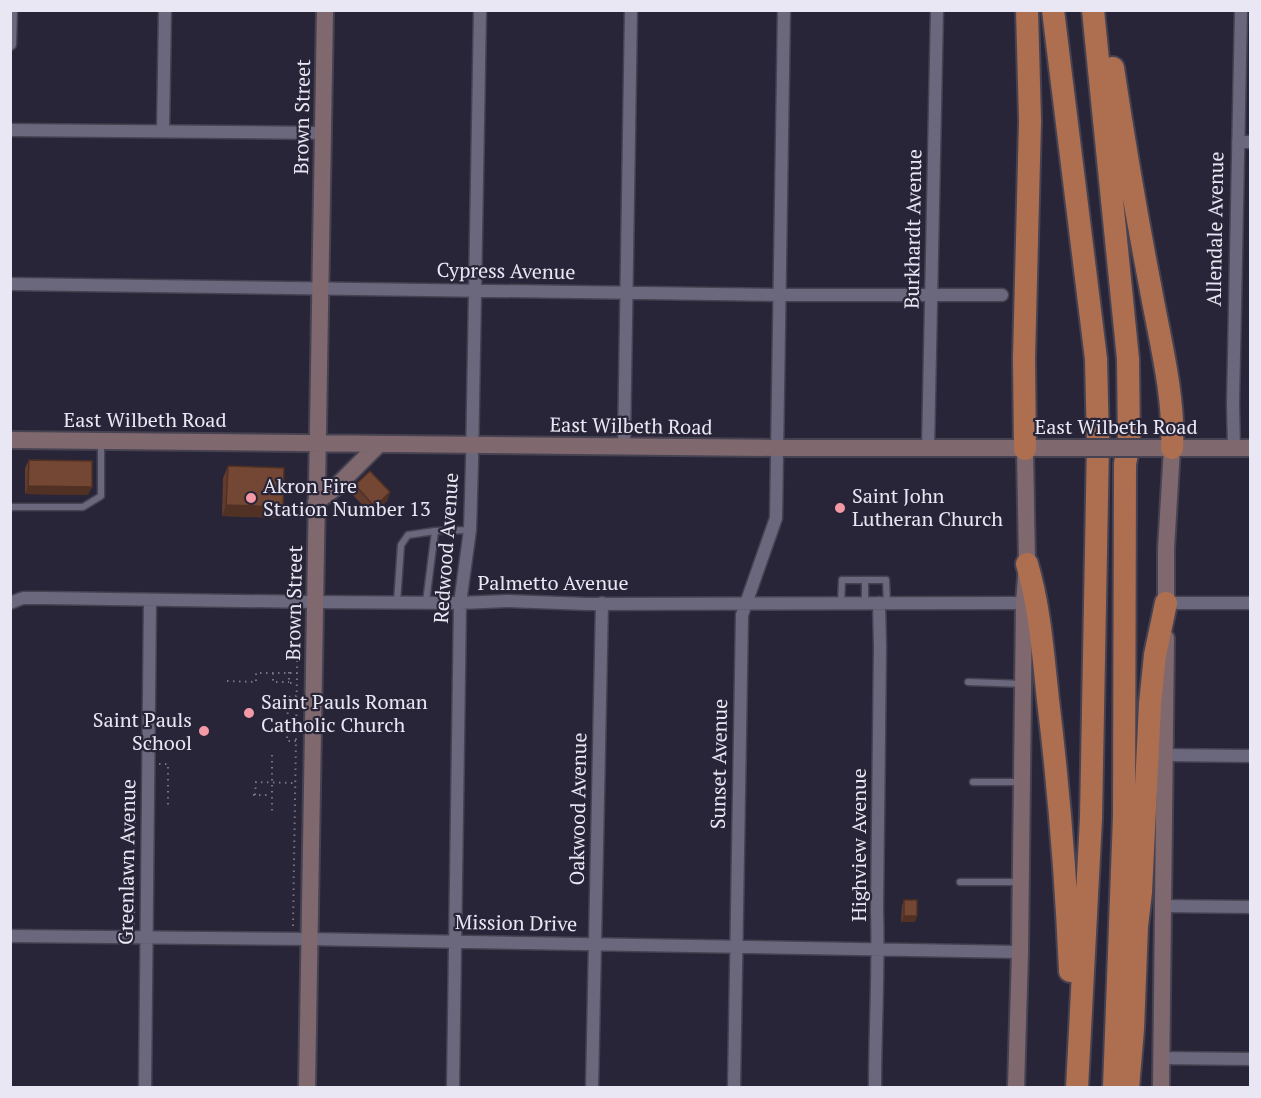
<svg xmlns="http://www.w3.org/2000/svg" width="1261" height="1098" viewBox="0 0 1261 1098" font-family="'PT Serif',serif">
  <rect width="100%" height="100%" fill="#292538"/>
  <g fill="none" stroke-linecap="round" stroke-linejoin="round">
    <!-- lane casing -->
    <g stroke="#464251" stroke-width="9">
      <path id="lane" d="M 10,507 L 83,507 L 101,496 L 101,442
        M 865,580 L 886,580 L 887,603
        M 397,602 L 401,545 L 408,535 L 435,531 L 470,530
        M 426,602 L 435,531
        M 841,603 L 842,580 L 865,580 L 865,603
        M 968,682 L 1022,684
        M 973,782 L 1021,782
        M 960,882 L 1019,882"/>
    </g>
    <!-- street casing -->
    <g stroke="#464251" stroke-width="15">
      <path id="street" d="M 10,44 L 11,10
        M 10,130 L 322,133
        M 163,131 L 165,10
        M 1238,142 L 1250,142
        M 10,284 L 779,295 L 1002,295
        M 624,446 L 631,10
        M 1234,448 L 1233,404 L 1241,10
        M 928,449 L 937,10
        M 10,603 L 23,598 L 44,598 L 315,602 L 460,603 L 507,601 L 587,604 L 1024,603
        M 1166,603 L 1250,603
        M 1165,755 L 1250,756
        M 1163,906 L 1250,907
        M 10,936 L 309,939 L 1020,952
        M 1162,1058 L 1250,1059
        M 145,1088 L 150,601
        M 453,1088 L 460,603 L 470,530 L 472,462 L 480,10
        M 592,1088 L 602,603
        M 734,1088 L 742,615 L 776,518 L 784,10
        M 875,1088 C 875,1028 879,969 877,910 L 880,647 L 879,603"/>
    </g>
    <!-- secondary casing -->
    <g stroke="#464251" stroke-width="20">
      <path id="secondary" d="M 10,440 L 776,448 L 1073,448
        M 1141,448 L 1250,448
        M 316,502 L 335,488 L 379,444
        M 1166,612 L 1166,549 L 1172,448
        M 307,1088 L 325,10
        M 1016,1088 L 1020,952 L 1024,603 L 1027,564 L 1025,449
        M 1161,1088 L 1166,638"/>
    </g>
    <!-- highway casing -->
    <g stroke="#464251" stroke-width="26">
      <path id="highway" d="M 1053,10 L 1096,359 L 1098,443 L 1091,818 L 1077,1088
        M 1093,10 L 1128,359 L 1129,442 L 1125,464 L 1124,817 L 1114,1088
        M 1113,68 C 1124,141 1136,213 1150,285 C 1159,336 1175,397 1172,448
        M 1025,449 L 1024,358 L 1030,121 L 1027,10
        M 1027,564 C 1040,608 1043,654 1048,700 C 1059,790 1066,880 1070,971
        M 1128,1088 L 1133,1029 L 1137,926 L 1141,892 L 1150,704 L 1155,655 L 1166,603"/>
    </g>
    <!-- path -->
    <path stroke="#777484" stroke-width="2" stroke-dasharray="1.5 4.5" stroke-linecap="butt" d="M 290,660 L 290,630 L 298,631
      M 289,672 L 289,683 L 296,683
      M 273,673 L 273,682 L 289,682
      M 227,681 L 256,682 L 256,673 L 297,673
      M 296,741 L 287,741 L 288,697 L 297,696
      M 272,755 L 272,813
      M 159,764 L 168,764 L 168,805
      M 253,795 L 271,795
      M 255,795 L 256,782 L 295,783
      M 134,925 L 135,793
      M 293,926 L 298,612"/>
    <!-- lane -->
    <use href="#lane" stroke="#6b677c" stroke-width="6"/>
    <!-- street -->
    <use href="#street" stroke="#6b677c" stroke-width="12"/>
    <!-- secondary -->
    <use href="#secondary" stroke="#7f696f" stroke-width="16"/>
    <!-- highway -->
    <use href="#highway" stroke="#ae6f51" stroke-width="22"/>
    <!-- secondary-bridge casing -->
    <g stroke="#464251" stroke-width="20" stroke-linecap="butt">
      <path id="secondary-bridge" d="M 1073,448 L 1141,448"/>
    </g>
    <!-- secondary-bridge -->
    <use href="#secondary-bridge" stroke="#7f696f" stroke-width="16"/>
  </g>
  <!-- wall -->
  <path fill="#643c2d" d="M 29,460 L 88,495 L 25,494 L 25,468 Z
    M 228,466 L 283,507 L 279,518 L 222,516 L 223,478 Z
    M 355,485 L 390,492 L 387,501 L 372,515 L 352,494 Z
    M 904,900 L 915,922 L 901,922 L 902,906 Z"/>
  <!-- shaded-wall -->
  <path fill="#513124" d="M 28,486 L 92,487 L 88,495 L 25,494 Z
    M 390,492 L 387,501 L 372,515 L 375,507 Z
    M 226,505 L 283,507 L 279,518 L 222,516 Z
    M 904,916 L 917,916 L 915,922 L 901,922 Z"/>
  <!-- building -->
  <path fill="#744634" stroke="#513124" stroke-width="1.5" d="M 29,460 L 92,461 L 92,487 L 28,486 Z
    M 228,466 L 284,468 L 283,507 L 226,505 Z
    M 370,471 L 390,492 L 375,507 L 355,485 Z
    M 904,900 L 917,900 L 917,916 L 904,916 Z"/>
  <!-- markers -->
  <g fill="#f49aa6" stroke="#292538" stroke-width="2">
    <circle cx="251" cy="498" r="6"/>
    <circle cx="840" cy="508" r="6"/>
    <circle cx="249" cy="713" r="6"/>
    <circle cx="204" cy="731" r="6"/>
  </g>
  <g text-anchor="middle" stroke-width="4.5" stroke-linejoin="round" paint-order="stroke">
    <!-- street labels -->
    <g font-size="20" fill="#e9e7f3" stroke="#292538">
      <text transform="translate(302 117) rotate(-89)" y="7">Brown Street</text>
      <text transform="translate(913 229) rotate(-89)" y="7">Burkhardt Avenue</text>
      <text transform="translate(1215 229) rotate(-89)" y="7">Allendale Avenue</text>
      <text transform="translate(506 271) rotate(1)" y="7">Cypress Avenue</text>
      <text x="145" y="427">East Wilbeth Road</text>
      <text transform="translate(631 426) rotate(1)" y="7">East Wilbeth Road</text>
      <text x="1116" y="434">East Wilbeth Road</text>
      <text transform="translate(446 548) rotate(-86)" y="7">Redwood Avenue</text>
      <text x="553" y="590">Palmetto Avenue</text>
      <text transform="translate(294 603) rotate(-89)" y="7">Brown Street</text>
      <text transform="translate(719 764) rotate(-89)" y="7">Sunset Avenue</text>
      <text transform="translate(578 809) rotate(-89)" y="7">Oakwood Avenue</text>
      <text transform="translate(859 845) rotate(-90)" y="7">Highview Avenue</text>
      <text transform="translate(127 862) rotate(-89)" y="7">Greenlawn Avenue</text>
      <text transform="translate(516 923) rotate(1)" y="7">Mission Drive</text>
    </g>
    <!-- poi labels -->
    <g font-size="20" fill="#e9e7f3" stroke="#292538" text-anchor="start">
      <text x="263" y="493">Akron Fire<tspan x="263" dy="23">Station Number 13</tspan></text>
      <text x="852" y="503">Saint John<tspan x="852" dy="23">Lutheran Church</tspan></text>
      <text x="261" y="709">Saint Pauls Roman<tspan x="261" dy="23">Catholic Church</tspan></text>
      <text x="192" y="727" text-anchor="end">Saint Pauls<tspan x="192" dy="23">School</tspan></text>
    </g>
  </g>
  <!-- border -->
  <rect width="1261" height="1098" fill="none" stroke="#e9e7f3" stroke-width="24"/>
</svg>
